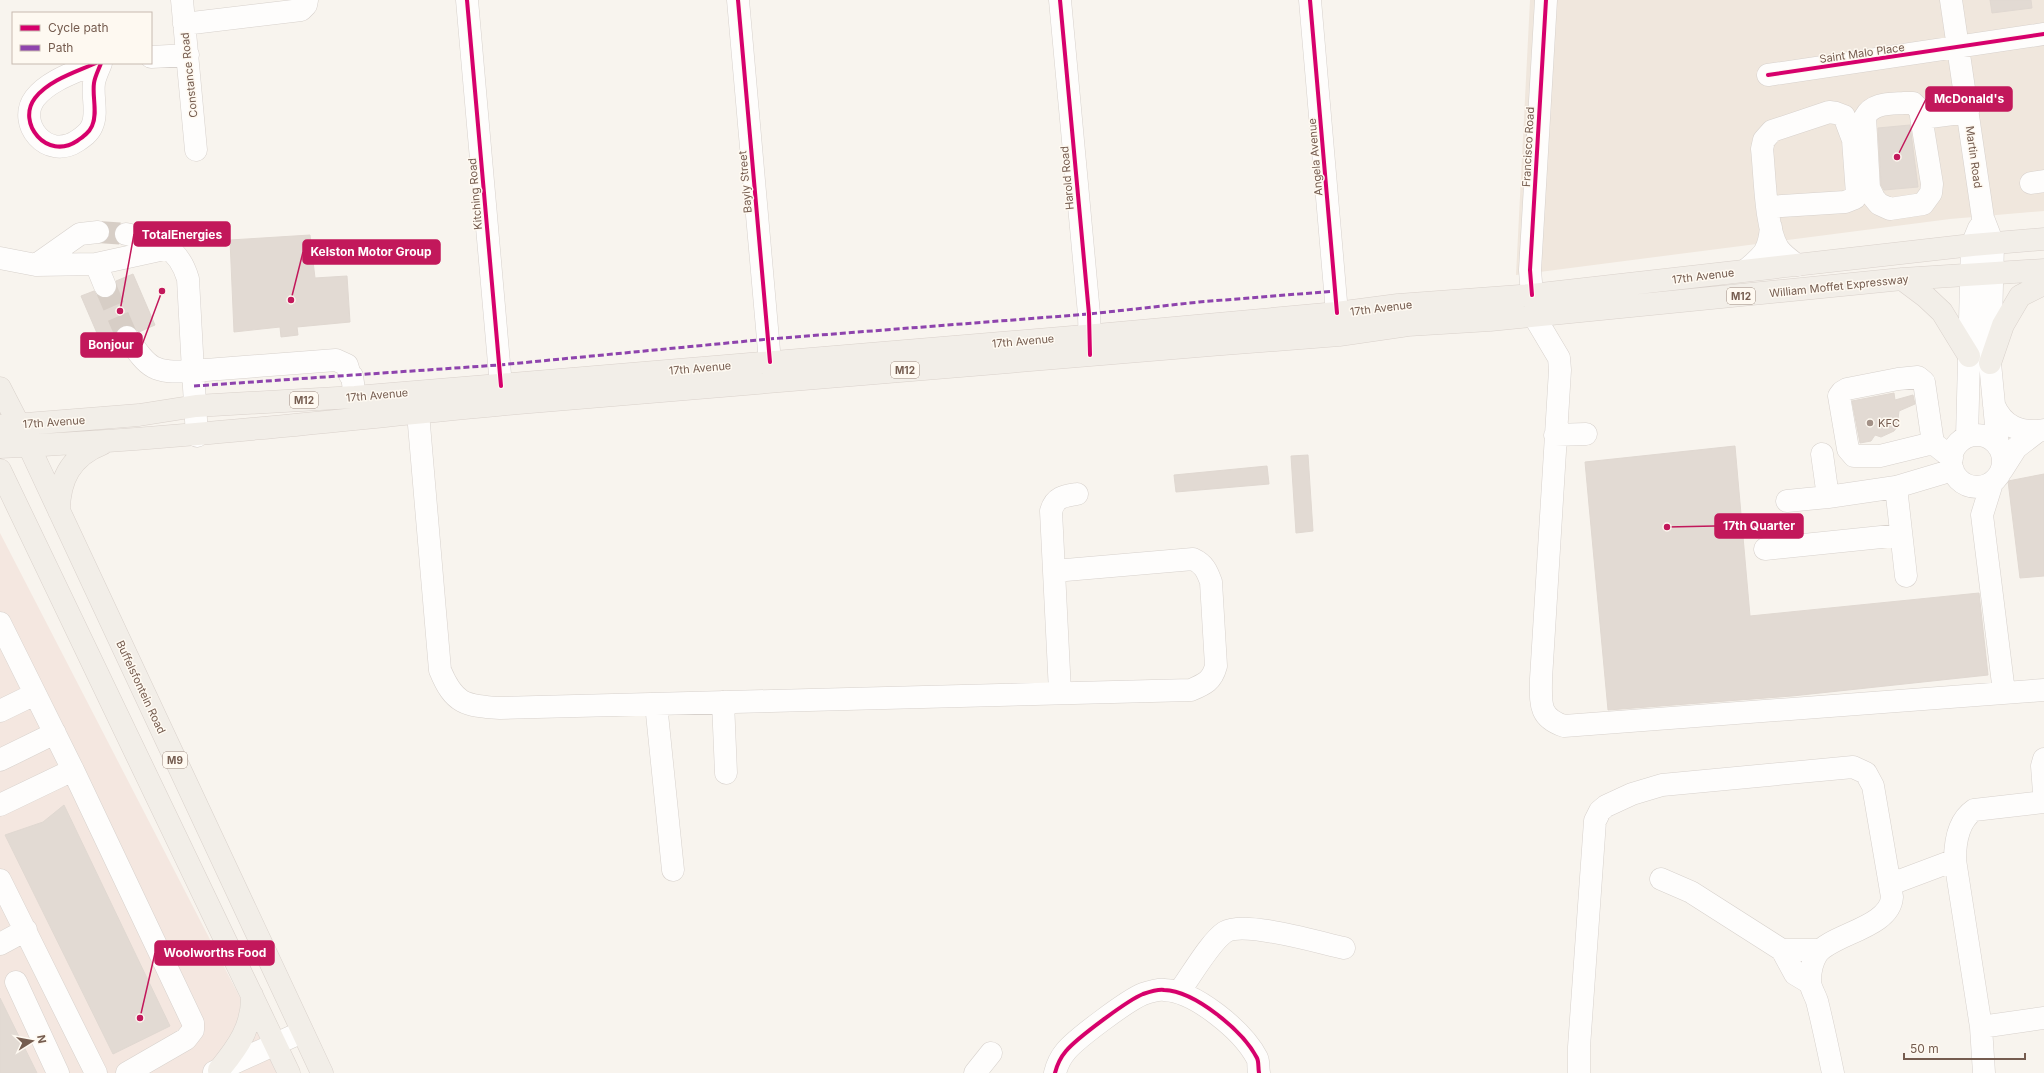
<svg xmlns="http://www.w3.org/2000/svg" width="2044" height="1073" viewBox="0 0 2044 1073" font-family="Inter,sans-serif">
  <rect width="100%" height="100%" fill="#f8f4ee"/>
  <!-- residential -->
  <path fill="#f0e7dd" d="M 1530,0 L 2044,0 L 2044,211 L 1950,219 L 1516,275 Z"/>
  <!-- commercial -->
  <path fill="#f4e7e0" d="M 0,533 L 249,1015 L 277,1073 L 0,1073 Z"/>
  <!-- building -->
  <path fill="#e2dad3" stroke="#e0d8d1" d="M 1990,0 L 2031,0 L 2032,8 L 1992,13 Z
    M 1910,125 L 1918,187 L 1884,190 L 1881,185 L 1878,128 Z
    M 109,226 L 116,226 L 114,232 L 116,242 L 106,241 L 110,237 Z
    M 310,235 L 315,278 L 347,276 L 350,322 L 297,327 L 298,335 L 281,337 L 280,327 L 234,332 L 230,240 Z
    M 133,274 L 155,325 L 139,332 L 132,326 L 125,325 L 120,327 L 116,332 L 116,342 L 103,347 L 81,296 L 94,291 L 97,296 L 103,298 L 110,297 L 115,294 L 117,288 L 116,281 Z
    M 1894,393 L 1895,400 L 1913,395 L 1915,404 L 1899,411 L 1897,427 L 1894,431 L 1881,437 L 1875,435 L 1871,441 L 1860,443 L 1852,401 Z
    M 1735,446 L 1750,616 L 1979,593 L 1988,675 L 1792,696 L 1608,710 L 1585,462 Z
    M 1308,455 L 1313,531 L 1296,533 L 1291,456 Z
    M 1267,466 L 1269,484 L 1176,492 L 1174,475 Z
    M 2044,474 L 2044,576 L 2020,578 L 2008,481 Z
    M 64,805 L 170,1026 L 113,1054 L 5,835 L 43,822 Z
    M 0,998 L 37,1073 L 0,1073 Z"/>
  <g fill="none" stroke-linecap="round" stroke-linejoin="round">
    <!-- minor-tunnel -->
    <path stroke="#d7cec6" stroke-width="22" stroke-dasharray="22 11" stroke-linecap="butt" d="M 98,232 L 126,234
      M 105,286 L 127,337"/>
    <!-- minor casing -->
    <g stroke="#d7d1cc" stroke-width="23">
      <path id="minor" d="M 182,0 L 196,150
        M 467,0 L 501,386
        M 738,0 L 770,362
        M 1060,0 L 1089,314 L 1090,353
        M 1310,0 L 1337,313
        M 1951,0 L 1983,218 L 1993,244 L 1990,363 L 1998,446
        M 184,24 L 301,10 L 306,5 L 307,0
        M 151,57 L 188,55
        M 96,63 C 76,72 49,80 35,98 C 16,123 47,161 77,141 C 83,137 89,133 92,126 C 98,113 92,97 94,83 C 95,76 99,69 101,63
        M 1768,75 L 2044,34
        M 1904,103 L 1913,103 L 1920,110 L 1932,184 L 1931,193 L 1923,204 L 1890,209 L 1879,204 L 1874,198 L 1869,188 L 1865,117 C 1872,103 1889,104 1904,103 Z
        M 1922,118 L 1968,112
        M 2031,183 L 2044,181
        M 1768,207 L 1845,202 L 1855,198 L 1857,194 L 1853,140 L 1844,116 L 1836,113 L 1829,112 L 1772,131 L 1764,140 L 1762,149 C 1765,175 1765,227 1778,248 C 1782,254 1790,260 1797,265
        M 126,234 C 157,240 178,245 188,279 L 193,371 L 336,360 L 347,365 L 350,375 L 352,376 L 355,397
        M 0,258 L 36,265 L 96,264 L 105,286
        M 96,264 L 169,248
        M 36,265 L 80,234 L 98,232
        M 1746,270 C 1764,255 1769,251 1771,227
        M 1532,295 L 1530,270 L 1546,0
        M 1534,316 L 1559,358 L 1560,370 L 1541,679 C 1541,703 1538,717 1564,726 L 2044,690
        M 127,337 C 150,370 153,373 193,371 L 197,436
        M 1994,405 C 2003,426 2020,434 2044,430
        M 418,413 L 440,670 C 454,704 465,706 500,708 L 1191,690 C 1205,684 1212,681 1216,666 L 1211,582 C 1207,571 1204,564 1193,559 L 1054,571
        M 1555,435 L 1586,434
        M1951 461a26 26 0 1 1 52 0a26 26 0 1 1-52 0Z
        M 1967,437 L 1972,245 L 1979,228
        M 1933,443 L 1880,456 L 1854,456 L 1848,449 L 1839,396 L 1842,392 L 1847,389 L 1898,379 L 1918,377 L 1924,382 L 1933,443 L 1952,458
        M 1822,454 L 1828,497
        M 2002,470 L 2016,448 L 2038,431
        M 1992,483 L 1982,515 L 2004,692
        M 1896,487 L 1906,576
        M 1787,501 L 1828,497 L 1896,487 L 1953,470
        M 1765,549 L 1901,535
        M 0,623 L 73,770
        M 1060,692 L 1051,511 C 1055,497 1064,496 1077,494
        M 723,702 L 726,773
        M 656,704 L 673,870
        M 0,711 L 35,694
        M 2044,759 L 2042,766 L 2044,793
        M 0,760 L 55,733
        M 0,805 L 73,770 L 193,1023 L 193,1030 L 186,1039 L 127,1073
        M 1661,879 L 1691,892 L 1782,950 L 1820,950
        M 0,880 L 96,1073
        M 1891,884 L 1955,860
        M 0,944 L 26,930
        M 1782,950 L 1795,974 L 1810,983
        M 16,982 L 58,1073
        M 1179,992 C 1191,976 1210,942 1225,932 C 1245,920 1320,943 1344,948
        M 1981,1027 L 2044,1018
        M 214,1072 L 302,1032
        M 975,1073 L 991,1053
        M 1055,1073 C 1057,1065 1060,1058 1066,1051 C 1077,1038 1128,1000 1143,994 C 1149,992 1158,989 1164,990 C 1195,991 1243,1031 1257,1058 C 1259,1062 1258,1068 1259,1073
        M 1579,1073 L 1579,1047 L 1595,821 L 1600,811 L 1606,806 L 1632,794 L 1662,785 L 1853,767 L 1866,773 L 1873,786 L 1892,897 C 1890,928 1831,934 1817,954 C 1812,962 1810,972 1810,981 C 1810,987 1815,995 1817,1001 C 1823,1025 1828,1049 1833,1073
        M 1984,1073 L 1981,1027 L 1955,860 C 1955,842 1958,821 1974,810 L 2044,802"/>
    </g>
    <!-- major casing -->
    <g stroke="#d9d1cb" stroke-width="23">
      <path id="major" d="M 1902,279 L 1926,297 L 1942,312 L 1969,356
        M 1990,363 L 2003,325 L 2020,296 L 2044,284
        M 0,388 L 19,425 L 322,1073
        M 0,426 L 139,415 L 196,406 L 355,397 L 1108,334 L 1337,313 L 1398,305 L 1532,295 L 1972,245 L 2044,239
        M 0,447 C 173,440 345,419 518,403 C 791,379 1065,356 1339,335 L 1408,325 L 1490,320 L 1902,279 L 2044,270
        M 0,470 L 289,1073
        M 59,511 C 59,480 71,456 102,444
        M 219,1070 C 238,1047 253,1026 252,995"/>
    </g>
    <!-- minor -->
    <use href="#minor" stroke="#fefdfc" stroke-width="22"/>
    <!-- major -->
    <use href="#major" stroke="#f2eee8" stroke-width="22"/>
    <!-- quiet -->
    <path stroke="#8e44ad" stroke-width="3" stroke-dasharray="6 3" stroke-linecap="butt" d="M 194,386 L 499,365 L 769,339 L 1089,314 L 1199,302 L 1336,291"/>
    <!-- cycleway casing -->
    <g stroke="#fef9f1" stroke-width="6">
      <path id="cycleway" d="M 467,0 L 501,386
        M 738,0 L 770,362
        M 1060,0 L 1089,314 L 1090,355
        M 1310,0 L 1337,313
        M 96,63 C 76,72 49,80 35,98 C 16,123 47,161 77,141 C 83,137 89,133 92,126 C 98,113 92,97 94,83 C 95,76 99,69 101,63
        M 1768,75 L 2044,34
        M 1532,295 L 1530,270 L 1546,0
        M 1055,1073 C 1057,1065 1060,1058 1066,1051 C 1077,1038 1128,1000 1143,994 C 1149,992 1158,989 1164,990 C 1195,991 1243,1031 1257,1058 C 1259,1062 1258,1068 1259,1073"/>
    </g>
    <!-- cycleway -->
    <use href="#cycleway" stroke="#d6006c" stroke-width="4"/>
  </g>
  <!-- markers -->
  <circle fill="#a39187" stroke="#fef9f1" stroke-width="1.5" cx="1870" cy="423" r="4"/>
  <g text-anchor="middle" stroke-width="3" stroke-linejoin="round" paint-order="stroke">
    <!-- shield labels -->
    <g fill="#fef9f1" stroke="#9e8b80" stroke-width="1">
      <rect x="1727" y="288" width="28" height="16" rx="3"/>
      <rect x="891" y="362" width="28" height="16" rx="3"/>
      <rect x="290" y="392" width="28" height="16" rx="3"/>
      <rect x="163" y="752" width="24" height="16" rx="3"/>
    </g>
    <g font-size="10" font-weight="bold" fill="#755c4f">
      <text x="1741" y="300">M12</text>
      <text x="905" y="374">M12</text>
      <text x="304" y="404">M12</text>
      <text x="175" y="764">M9</text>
    </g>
    <!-- street labels -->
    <g font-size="11" fill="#755c4f" stroke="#fef9f1">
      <text transform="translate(1862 53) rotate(-8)" y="4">Saint Malo Place</text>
      <text transform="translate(189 75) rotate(-96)" y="4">Constance Road</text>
      <text transform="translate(1528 147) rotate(-87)" y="4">Francisco Road</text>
      <text transform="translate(1315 157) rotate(-95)" y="4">Angela Avenue</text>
      <text transform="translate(1974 157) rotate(82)" y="4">Martin Road</text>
      <text transform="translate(1067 178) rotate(-95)" y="4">Harold Road</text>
      <text transform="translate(745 182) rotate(-95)" y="4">Bayly Street</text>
      <text transform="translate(475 194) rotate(-95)" y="4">Kitching Road</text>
      <text transform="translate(1703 276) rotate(-7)" y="4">17th Avenue</text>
      <text transform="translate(1839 286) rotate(-6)" y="4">William Moffet Expressway</text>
      <text transform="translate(1381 308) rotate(-7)" y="4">17th Avenue</text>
      <text transform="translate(1023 341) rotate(-5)" y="4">17th Avenue</text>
      <text transform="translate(700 368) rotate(-5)" y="4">17th Avenue</text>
      <text transform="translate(377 395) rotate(-5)" y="4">17th Avenue</text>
      <text transform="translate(54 422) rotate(-4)" y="4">17th Avenue</text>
      <text transform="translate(141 687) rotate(65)" y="4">Buffelsfontein Road</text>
    </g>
    <!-- poi labels -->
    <g font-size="11" fill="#755c4f" stroke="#fef9f1" text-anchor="start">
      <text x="1878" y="427">KFC</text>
    </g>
  </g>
  <!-- callouts -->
  <path fill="none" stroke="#c2185b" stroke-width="1.5" d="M1897 157L1926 99M120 311L134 234M291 300L303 252M162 291L142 345M1667 527L1715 526M140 1018L155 953"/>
  <g fill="#c2185b" stroke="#fef9f1" stroke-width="1.5">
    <circle cx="1897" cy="157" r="4"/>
    <circle cx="120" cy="311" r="4"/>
    <circle cx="291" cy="300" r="4"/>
    <circle cx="162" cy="291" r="4"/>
    <circle cx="1667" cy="527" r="4"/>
    <circle cx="140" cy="1018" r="4"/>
  </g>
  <g fill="#c2185b" stroke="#c2185b" stroke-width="1.5">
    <rect x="1926" y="87" width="86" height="24" rx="4"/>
    <rect x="134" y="222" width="96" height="24" rx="4"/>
    <rect x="303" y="240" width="137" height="24" rx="4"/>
    <rect x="81" y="333" width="61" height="24" rx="4"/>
    <rect x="1715" y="514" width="88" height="24" rx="4"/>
    <rect x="155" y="941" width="119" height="24" rx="4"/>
  </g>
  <g font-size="12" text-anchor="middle" font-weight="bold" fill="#fff">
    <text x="1969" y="103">McDonald's</text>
    <text x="182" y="239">TotalEnergies</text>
    <text x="371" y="256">Kelston Motor Group</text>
    <text x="111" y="349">Bonjour</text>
    <text x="1759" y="530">17th Quarter</text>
    <text x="215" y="957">Woolworths Food</text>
  </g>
  <!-- legend -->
  <rect x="12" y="12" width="140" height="52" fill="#fef9f1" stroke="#c7bab0"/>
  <rect x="20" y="25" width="20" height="6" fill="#d6006c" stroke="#c7bab0"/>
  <text x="48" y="32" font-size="12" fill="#755c4f">Cycle path</text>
  <rect x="20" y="45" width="20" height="6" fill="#8e44ad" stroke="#c7bab0"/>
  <text x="48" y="52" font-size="12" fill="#755c4f">Path</text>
  <!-- north arrow -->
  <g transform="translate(32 1041) rotate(79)" stroke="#fef9f1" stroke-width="3" paint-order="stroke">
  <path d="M0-3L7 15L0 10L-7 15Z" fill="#755c4f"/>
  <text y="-6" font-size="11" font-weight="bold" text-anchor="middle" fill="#755c4f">N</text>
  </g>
  <!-- scale -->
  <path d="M1904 1053v6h121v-6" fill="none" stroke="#755c4f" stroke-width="2"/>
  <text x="1910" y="1053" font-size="12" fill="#755c4f" stroke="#fef9f1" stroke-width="3" paint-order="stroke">50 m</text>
</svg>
